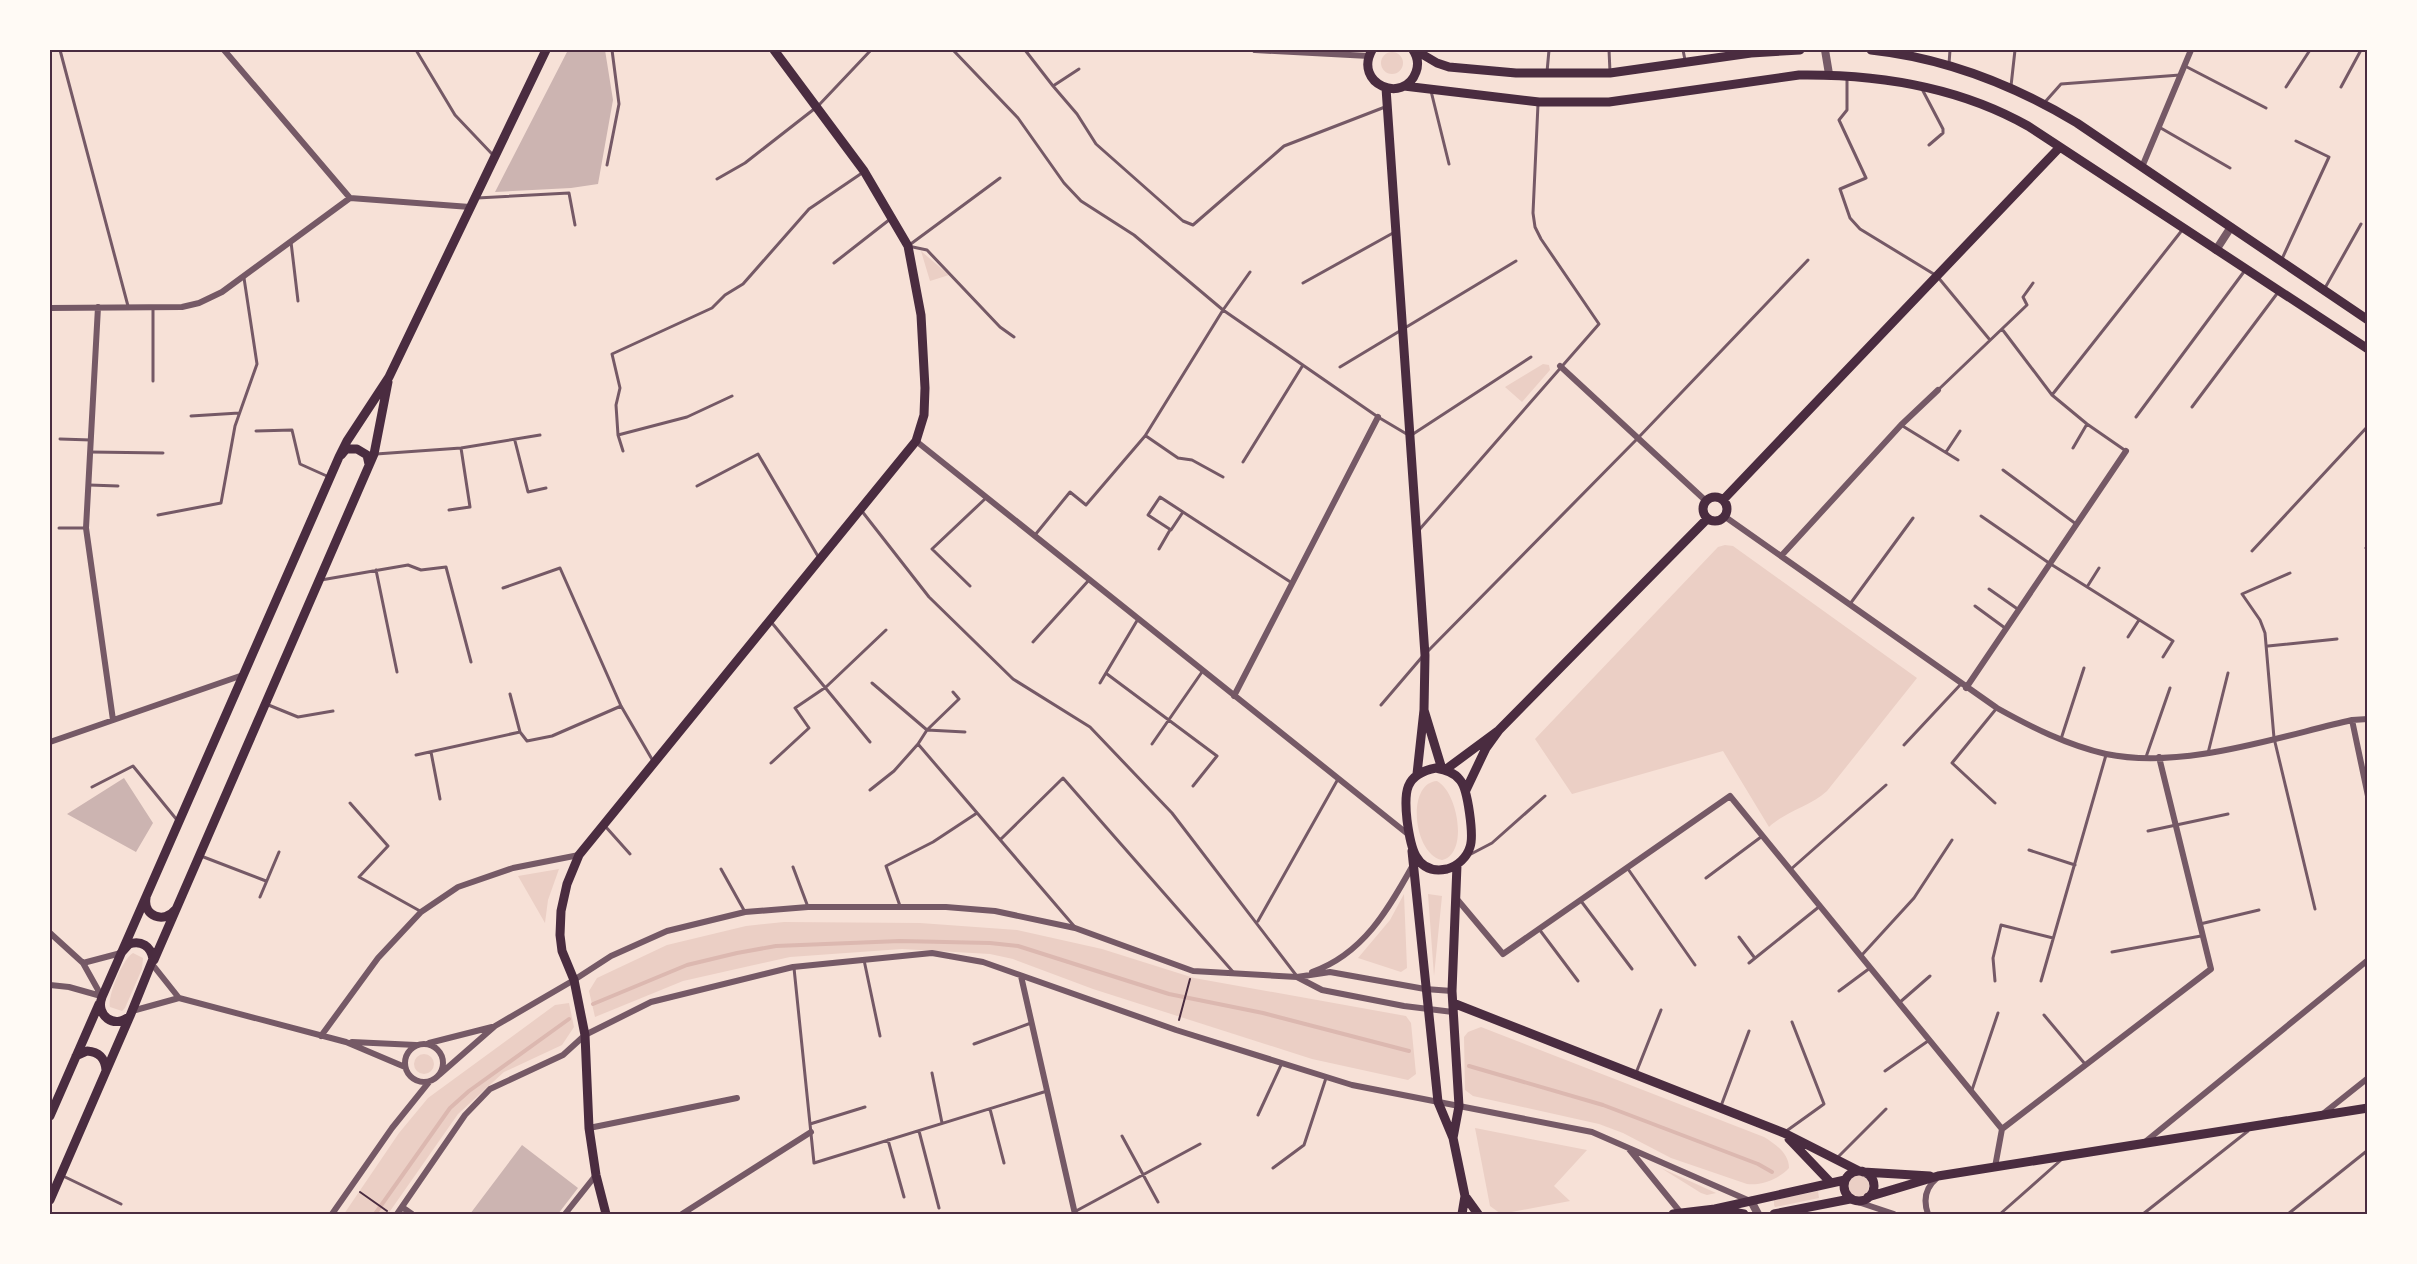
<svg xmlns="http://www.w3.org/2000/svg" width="2417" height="1264" viewBox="0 0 2417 1264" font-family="Georgia,serif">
  <rect width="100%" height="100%" fill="#f7e1d7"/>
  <!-- green -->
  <path fill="#ebcfc5" d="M1381 63a11 11 0 1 1 22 0a11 11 0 1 1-22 0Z
    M 921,251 L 949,275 L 930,281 Z
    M 1543,364 L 1549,365 L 1550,370 L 1522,402 L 1505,387 Z
    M 1725,545 L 1733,546 L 1917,678 L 1827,791 C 1809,807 1786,811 1769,827 L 1723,751 L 1572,794 L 1535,739 L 1718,547 Z
    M 1437,781 C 1458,792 1469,854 1442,860 C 1413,854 1406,783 1437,781 Z
    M 559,869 L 548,900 L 545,923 L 518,876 Z
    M 1404,894 L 1407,968 L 1401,972 L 1358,958 L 1390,920 Z
    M 1428,894 L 1442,896 L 1434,976 Z
    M 784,922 L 920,923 L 1017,930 L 1102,949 L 1194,978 L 1406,1016 L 1411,1023 L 1416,1074 L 1408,1080 L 1312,1059 L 1093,989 L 1013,959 L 990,954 L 902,949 L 790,957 L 683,981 L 595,1017 L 589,991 L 597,978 L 667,945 L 746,926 Z
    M 133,953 L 143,958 L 142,969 L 125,1008 L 122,1011 L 110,1007 C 107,997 123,958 133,953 Z
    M 569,1003 L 574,1027 L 562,1045 L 504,1072 L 458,1114 L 388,1214 L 344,1214 L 399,1133 L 428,1098 L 555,1005 Z
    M 1481,1027 L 1764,1137 C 1775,1144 1789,1153 1789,1168 C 1779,1179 1761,1186 1747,1184 L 1671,1158 L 1623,1133 L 1599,1124 L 1473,1096 L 1465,1090 L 1464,1037 L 1468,1032 Z
    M414 1064a10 10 0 1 1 20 0a10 10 0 1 1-20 0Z
    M 1475,1128 L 1587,1150 L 1554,1186 L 1570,1201 L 1501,1214 L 1490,1206 Z
    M 1661,1168 L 1716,1193 L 1707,1195 L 1701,1193 Z
    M1847 1186a11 11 0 1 1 22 0a11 11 0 1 1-22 0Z
    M 1818,1191 L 1819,1198 L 1775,1207 L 1774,1205 L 1774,1200 Z"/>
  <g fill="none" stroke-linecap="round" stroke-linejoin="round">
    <!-- stream -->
    <path stroke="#dcb8b0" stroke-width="4" d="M 593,1004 L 687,965 L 737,953 L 776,946 L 900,941 L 990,943 L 1018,946 L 1169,994 L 1263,1013 L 1409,1051
      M 1469,1066 L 1603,1105 L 1758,1164 L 1772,1172
      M 375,1214 L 450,1108 L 469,1091 L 569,1019"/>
  </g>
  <!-- building -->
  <path fill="#ccb4b1" d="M 568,50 L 605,50 L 613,100 L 598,184 L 571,188 L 495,192 Z
    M 124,778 L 153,823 L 136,852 L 67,814 Z
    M 522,1145 L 578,1188 L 558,1214 L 470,1214 Z"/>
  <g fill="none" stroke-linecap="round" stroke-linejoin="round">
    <!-- path -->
    <path stroke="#4a2c40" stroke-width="2" d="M 1179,1020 L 1190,979
      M 360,1192 L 387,1211"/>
    <!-- service -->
    <path stroke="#755966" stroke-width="3" d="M 60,50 L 128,306
      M 416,50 L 455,115 L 493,155
      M 953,50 L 1018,118 L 1064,183 L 1081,201 L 1134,235 L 1223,310 L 1378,417 L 1410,436 L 1531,357
      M 1025,50 L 1053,86 L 1077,114 L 1096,144 L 1183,221 L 1193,225 L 1284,146 L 1385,107
      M 1609,50 L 1610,72
      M 1683,50 L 1685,60
      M 1949,64 L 1950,50
      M 2185,66 L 2266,108
      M 1547,72 L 1549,50
      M 1847,77 L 1847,110 L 1839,120 L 1866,178 L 1840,189 L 1850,218 L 1860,229 L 1937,276 L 1990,340
      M 1053,86 L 1079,69
      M 2011,86 L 2015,50
      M 2286,87 L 2310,50
      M 2341,87 L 2361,50
      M 1922,89 L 1943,129 L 1943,133 L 1929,145
      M 1431,91 L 1449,164
      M 2045,102 L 2061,84 L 2180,75
      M 2159,127 L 2230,168
      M 607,165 L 619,104 L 612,50
      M 1000,178 L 908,246 L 927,250 L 1000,327 L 1014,337
      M 717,179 L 745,163 L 818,106 L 871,50
      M 477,198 L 569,193 L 575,225
      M 291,242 L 298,301
      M 2281,261 L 2329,157 L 2296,141
      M 834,263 L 889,220
      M 1303,283 L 1393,233
      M 2325,288 L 2361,224
      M 2002,329 L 2052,395 L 2087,424 L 2126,451
      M 1340,367 L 1516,261
      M 153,381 L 153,308
      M 1938,390 L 2027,305 L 2023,297 L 2033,283
      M 2052,395 L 2183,229
      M 2192,407 L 2279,291
      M 191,416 L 239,413
      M 2136,417 L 2246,269
      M 1901,425 L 1958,460
      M 256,431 L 292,430 L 300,464 L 329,477
      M 618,435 L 687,417 L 732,396
      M 1146,436 L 1178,458 L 1192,460 L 1223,477
      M 60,439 L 91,440
      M 515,441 L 528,492 L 546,488
      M 2073,448 L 2087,424
      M 623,451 L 618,435 L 616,405 L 620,388 L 612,354 L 712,308 L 725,295 L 743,284 L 809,209 L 862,173
      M 90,452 L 163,453
      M 1946,452 L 1960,431
      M 376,454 L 461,448 L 540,435
      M 1243,462 L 1303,365
      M 2003,470 L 2076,524
      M 89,485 L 118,486
      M 697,486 L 758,454 L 819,558
      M 1160,497 L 1183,512 L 1171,530 L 1148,515 Z
      M 449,510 L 470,507 L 461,448
      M 861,510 L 929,597 L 1013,679 L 1090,727 L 1172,813 L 1296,975
      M 1183,512 L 1292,583
      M 158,515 L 221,503 L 235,426 L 257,364 L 244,278
      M 1981,516 L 2049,563 L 2173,641 L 2163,657
      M 59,528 L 85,528
      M 1419,530 L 1599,324 L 1541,239 L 1535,227 L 1533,213 L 1538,104
      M 1035,535 L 1070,492 L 1086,505 L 1145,436 L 1223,310 L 1250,272
      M 2366,548 L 2368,547
      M 1159,549 L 1170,530
      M 2252,551 L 2368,426
      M 376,570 L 397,672
      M 2290,573 L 2242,594 L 2260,620 L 2265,633 L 2274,738 L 2315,909
      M 321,580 L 408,565 L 421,570 L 446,567 L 471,662
      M 970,586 L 932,549 L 986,498
      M 2087,587 L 2099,568
      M 503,588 L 560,568 L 621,706 L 653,761
      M 1989,589 L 2019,610
      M 1850,604 L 1913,518
      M 1975,606 L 2005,628
      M 772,623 L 870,742
      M 2128,637 L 2139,620
      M 1033,642 L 1089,580
      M 2268,646 L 2337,639
      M 1427,652 L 1638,438 L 1808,260
      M 1107,674 L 1217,756 L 1193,786
      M 872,683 L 927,730 L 918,744 L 1074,926
      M 1100,683 L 1138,619
      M 510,694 L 520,732
      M 266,704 L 298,717 L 333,711
      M 1381,705 L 1422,657
      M 927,730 L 959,699 L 953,692
      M 927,730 L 965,732
      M 2061,739 L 2084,668
      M 1152,744 L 1202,672
      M 1904,745 L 1961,684
      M 431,752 L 440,799
      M 2208,753 L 2228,673
      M 416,755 L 520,732 L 527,741 L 552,736 L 621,706
      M 2146,757 L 2170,688
      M 771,763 L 809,728 L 795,708 L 826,687 L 886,630
      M 92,787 L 133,766 L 177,820
      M 870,790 L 894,771 L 918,744
      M 350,803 L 388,846 L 359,877 L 420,911
      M 1995,803 L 1952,763 L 1996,709
      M 605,826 L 630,854
      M 2148,831 L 2228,814
      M 1001,839 L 1063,778 L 1234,973
      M 2029,850 L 2075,865
      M 1471,854 L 1492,843 L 1545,796
      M 201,856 L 266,881
      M 793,867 L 808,907
      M 721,869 L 745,912
      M 1628,869 L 1695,965
      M 1790,870 L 1886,785
      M 1706,878 L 1761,837
      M 260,897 L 279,852
      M 1581,901 L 1632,969
      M 900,906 L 886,866 L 933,842 L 977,813
      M 1258,921 L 1338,779
      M 2200,924 L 2259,910
      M 1539,929 L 1578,981
      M 1739,937 L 1754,957
      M 2112,952 L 2201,936
      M 1861,956 L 1914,898 L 1952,840
      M 864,960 L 880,1036
      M 1749,963 L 1820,906
      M 794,968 L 814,1163 L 1047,1091
      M 1995,981 L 1993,958 L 2001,925 L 2053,938
      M 2041,981 L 2106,755
      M 1839,991 L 1870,968
      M 1899,1003 L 1930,976
      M 2044,1015 L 2085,1064
      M 974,1044 L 1031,1023
      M 1885,1071 L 1928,1041
      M 932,1073 L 942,1123
      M 1636,1073 L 1661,1010
      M 1972,1090 L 1998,1013
      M 1721,1106 L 1749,1031
      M 990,1109 L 1004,1163
      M 1258,1115 L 1282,1063
      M 810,1124 L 865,1107
      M 919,1131 L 939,1208
      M 1785,1132 L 1824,1104 L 1792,1022
      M 1122,1136 L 1158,1202
      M 888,1140 L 904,1197
      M 1837,1158 L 1886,1109
      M 1273,1168 L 1304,1145 L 1326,1078
      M 63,1176 L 121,1204
      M 1076,1211 L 1200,1144
      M 2000,1214 L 2061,1160
      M 2143,1214 L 2248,1131
      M 2288,1214 L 2368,1150"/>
    <!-- minor -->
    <path stroke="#755966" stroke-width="6" d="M 224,50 L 350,198
      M 1255,50 L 1369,56
      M 2142,167 L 2191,50
      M 98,307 L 86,528 L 113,720
      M 50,308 L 182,307 L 199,303 L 222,292 L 350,198 L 470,207
      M 1560,366 L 1706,501
      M 916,441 L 1409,835
      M 1724,516 L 1997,708 C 2031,727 2067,745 2106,754 C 2183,770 2277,737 2352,720 L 2368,719
      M 1782,555 L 1901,425 L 1938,390
      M 1966,688 L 2126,451
      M 1234,696 L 1378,417
      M 2352,720 L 2368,796
      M 50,742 L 243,675
      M 1456,898 L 1503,954 L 1730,796 L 2002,1129
      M 50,933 L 83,963 L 102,997
      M 83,963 L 121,953
      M 152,964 L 179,998
      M 1312,972 C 1363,954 1388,910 1413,865
      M 1021,976 L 1075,1214
      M 1297,977 L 1322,990 L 1404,1006 L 1453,1012
      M 50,985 L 69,987 L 101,996
      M 132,1011 L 179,998 L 346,1042 L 405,1067
      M 321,1036 L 378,958 L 421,912 L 458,887 L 513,868 L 579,855
      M 352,1042 L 416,1045
      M 429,1043 L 492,1027
      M405 1063a19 19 0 1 1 38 0a19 19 0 1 1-38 0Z
      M 439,1075 L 495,1026 L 574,980 L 611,956 L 667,931 L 745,912 L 808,907 L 946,907 L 995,911 L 1075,928 L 1193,971 L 1297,977 L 1330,972 L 1425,989 L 1452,991
      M 2324,1113 L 2368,1078
      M 589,1128 L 737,1098
      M 2145,1142 L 2368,960
      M 1629,1149 L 1681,1213
      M 1995,1167 L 2002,1129 L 2211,969 L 2159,757
      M 1855,1201 L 1894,1214
      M 402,1207 L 412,1214
      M 332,1214 L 392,1128 L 429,1082
      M 397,1214 L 465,1115 L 490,1089 L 563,1055 L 585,1035 L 651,1002 L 793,967 L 932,953 L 983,962 L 1176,1030 L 1352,1085 L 1592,1132 L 1750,1201
      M 565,1214 L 596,1175
      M 682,1214 L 811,1132
      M 1928,1214 C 1923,1200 1925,1188 1937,1178"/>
    <!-- tertiary -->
    <path stroke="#755966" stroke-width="8" d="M 1825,50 L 1829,74
      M 2216,250 L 2231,227
      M 1751,1201 L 1758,1214"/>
    <!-- secondary -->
    <path stroke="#4a2c40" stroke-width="9" d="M 1372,50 C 1353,84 1404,105 1416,72 C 1419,64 1417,56 1413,50
      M 1415,50 L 1437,63 L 1449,67 L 1516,73 L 1610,73 L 1751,53 L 1800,50
      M 1871,50 C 1945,58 2014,85 2077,123 L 2368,320
      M 1404,86 L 1539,102 L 1609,102 L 1799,75 C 1878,74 1959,87 2028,126 L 2368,349
      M 1386,88 L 1425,655 L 1424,710
      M 341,455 L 346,449 L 357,449 L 367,455 L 369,464
      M1703 509a12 12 0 1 1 24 0a12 12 0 1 1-24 0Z
      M 1723,500 L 2060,147
      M 1499,730 L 1707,519
      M 1436,768 C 1445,770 1454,772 1460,780 C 1468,789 1474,836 1470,847 C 1467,857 1458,866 1447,869 C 1414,876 1410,843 1407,820 C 1404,793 1404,774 1436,768 Z
      M 1445,770 L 1499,730 L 1486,748 L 1466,790
      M 1417,774 L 1424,710 L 1442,769
      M 1412,851 L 1438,1102 L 1453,1138 L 1459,1106 L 1452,991 L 1457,865
      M 146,898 C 143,916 164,924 175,910
      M 121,953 L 129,944 C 141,940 151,946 153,959 L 130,1016 C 114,1030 95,1015 102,997 L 339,457 L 347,441 L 389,377 L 546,50
      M 154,960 L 374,454 L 388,382
      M 1453,1003 L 1784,1133 L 1859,1171
      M 76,1056 L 87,1051 C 99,1052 105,1058 106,1070
      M 50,1116 L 99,1004
      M 1453,1138 L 1465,1196
      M 1789,1139 L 1831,1183
      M1844 1186a15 15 0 1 1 30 0a15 15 0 1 1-30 0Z
      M 1863,1172 L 1930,1176
      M 1868,1197 L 1938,1176 L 2368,1108
      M 50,1200 L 130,1016
      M 606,1214 L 596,1175 L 589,1128 L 585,1035 L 574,980 L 562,951 L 560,935 L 561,911 L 567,884 L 579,855 L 916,441 L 924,415 L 925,388 L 921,315 L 908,246 L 864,171 L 774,50
      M 1462,1214 L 1465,1196 L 1478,1214
      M 1673,1214 L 1715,1209
      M 1744,1214 L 1715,1209 L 1845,1180
      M 1774,1214 L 1850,1199"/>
  </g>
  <!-- border -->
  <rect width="2417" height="1264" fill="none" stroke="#fffaf5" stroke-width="102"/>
  <rect x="51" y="51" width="2315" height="1162" fill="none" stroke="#4a2c40" stroke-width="2"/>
</svg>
